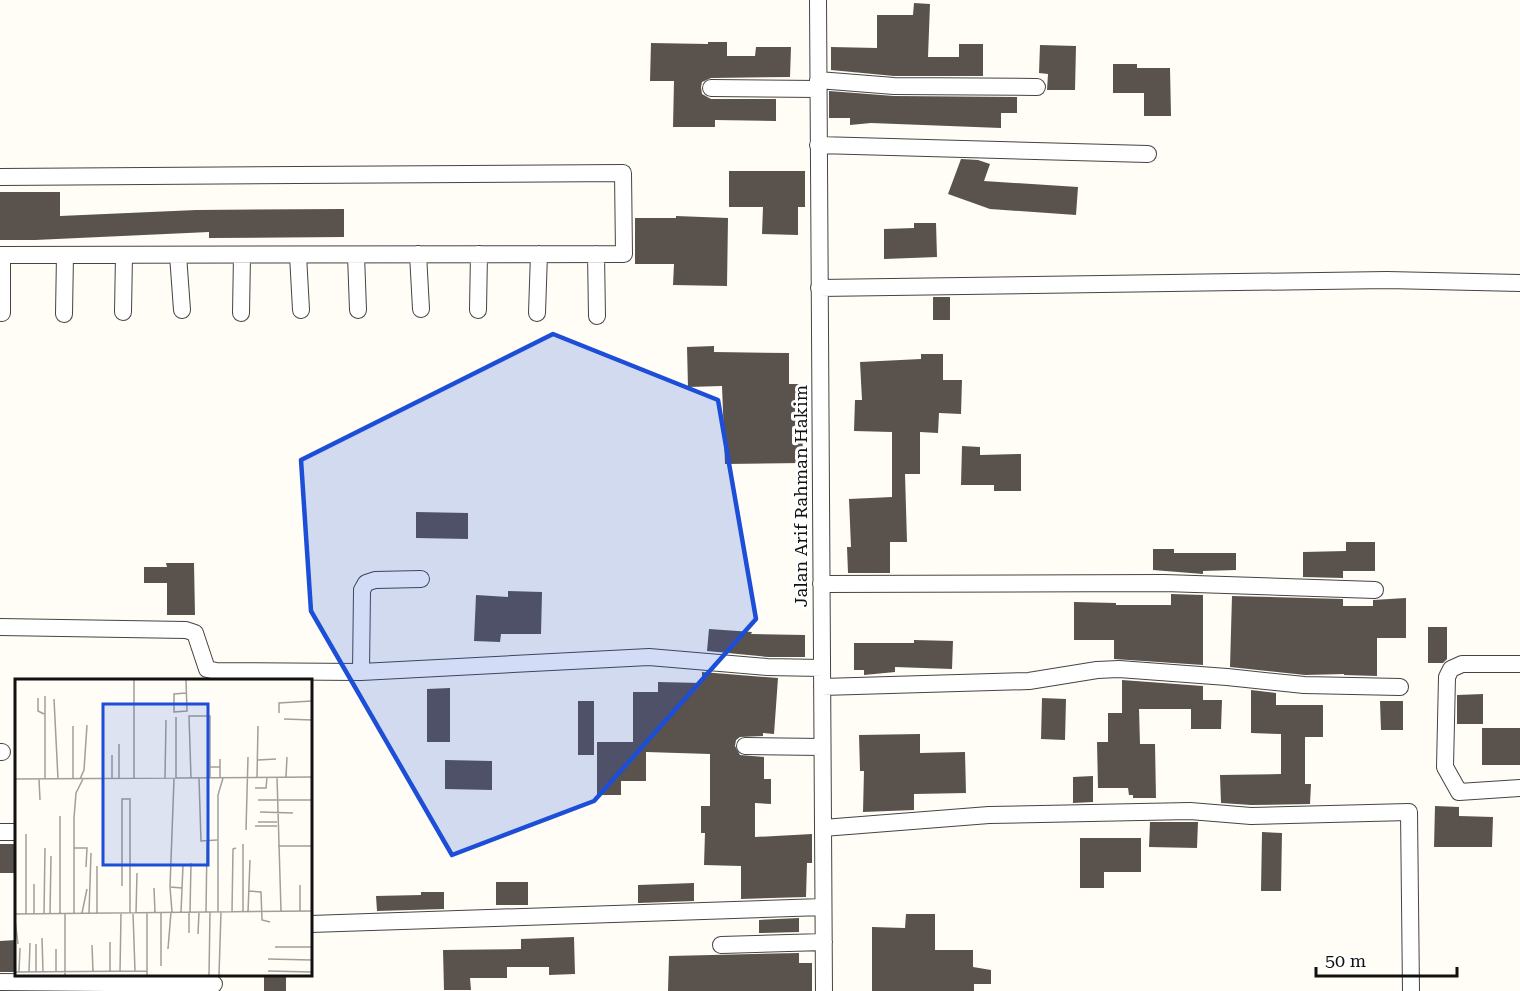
<svg xmlns="http://www.w3.org/2000/svg" width="1520" height="991" viewBox="0 0 1520 991" font-family="'Roboto Serif',serif">
  <rect width="100%" height="100%" fill="#fffdf5"/>
  <!-- building -->
  <path fill="#5a524d" d="M 914,3 L 930,4 L 928,57 L 959,57 L 959,44 L 983,44 L 983,76 L 894,76 L 831,70 L 831,47 L 877,48 L 877,15 L 913,15 Z
    M 708,42 L 727,42 L 727,56 L 755,56 L 756,47 L 791,47 L 790,77 L 711,78 L 702,82 L 701,87 L 702,94 L 711,99 L 776,99 L 776,121 L 715,120 L 715,127 L 673,127 L 674,81 L 650,81 L 651,43 L 708,44 Z
    M 1040,45 L 1076,46 L 1075,90 L 1047,90 L 1048,74 L 1039,73 Z
    M 1113,64 L 1137,64 L 1137,68 L 1170,68 L 1171,116 L 1144,116 L 1144,93 L 1113,93 Z
    M 829,91 L 894,96 L 1017,97 L 1017,113 L 1001,113 L 1001,128 L 871,123 L 850,125 L 850,118 L 829,118 Z
    M 961,159 L 978,160 L 990,164 L 984,181 L 1078,187 L 1076,215 L 990,209 L 948,194 Z
    M 729,171 L 805,171 L 805,207 L 798,207 L 798,235 L 762,234 L 763,207 L 729,207 Z
    M 0,192 L 60,192 L 60,216 L 196,210 L 344,209 L 344,237 L 209,238 L 209,232 L 35,240 L 0,240 Z
    M 676,216 L 728,218 L 727,286 L 673,285 L 674,264 L 635,264 L 635,218 L 676,218 Z
    M 914,223 L 936,223 L 937,257 L 884,259 L 884,229 L 914,228 Z
    M 933,297 L 950,297 L 950,320 L 933,320 Z
    M 714,346 L 714,352 L 789,353 L 789,384 L 799,384 L 799,407 L 802,407 L 803,463 L 725,464 L 722,386 L 688,387 L 687,347 Z
    M 921,354 L 943,354 L 943,380 L 962,380 L 961,414 L 939,413 L 938,433 L 920,432 L 920,474 L 905,474 L 907,542 L 890,542 L 890,573 L 848,573 L 847,547 L 851,547 L 849,499 L 892,497 L 892,432 L 854,431 L 855,400 L 862,400 L 860,362 L 921,359 Z
    M 962,446 L 980,447 L 980,455 L 1021,454 L 1021,491 L 994,491 L 994,485 L 961,485 Z
    M 416,512 L 468,513 L 468,539 L 416,538 Z
    M 1346,542 L 1375,542 L 1375,571 L 1343,571 L 1343,578 L 1303,577 L 1303,552 L 1346,551 Z
    M 1153,549 L 1174,549 L 1174,553 L 1236,553 L 1236,570 L 1203,571 L 1203,574 L 1153,570 Z
    M 166,563 L 194,563 L 195,615 L 167,615 L 167,583 L 144,583 L 144,567 L 167,567 Z
    M 508,591 L 542,592 L 541,634 L 501,634 L 500,642 L 474,641 L 476,595 L 508,597 Z
    M 1171,594 L 1203,595 L 1203,665 L 1114,659 L 1114,640 L 1074,640 L 1074,602 L 1116,603 L 1116,605 L 1171,605 Z
    M 1232,596 L 1343,599 L 1343,606 L 1373,606 L 1373,600 L 1406,598 L 1406,638 L 1377,638 L 1377,676 L 1344,675 L 1344,674 L 1305,675 L 1230,667 Z
    M 1428,627 L 1447,627 L 1447,659 L 1443,663 L 1428,663 Z
    M 709,629 L 752,632 L 751,634 L 805,635 L 805,657 L 768,657 L 707,651 Z
    M 914,640 L 953,641 L 952,669 L 895,667 L 895,672 L 864,675 L 864,670 L 854,670 L 854,643 L 914,643 Z
    M 702,672 L 778,678 L 774,734 L 763,733 L 763,736 L 740,737 L 736,740 L 735,746 L 740,755 L 764,757 L 764,779 L 771,779 L 771,804 L 755,803 L 755,837 L 812,834 L 812,863 L 807,863 L 806,897 L 741,899 L 741,866 L 704,865 L 705,833 L 701,833 L 701,806 L 710,806 L 710,754 L 646,752 L 646,781 L 621,781 L 621,795 L 597,795 L 597,742 L 633,742 L 633,692 L 658,692 L 658,682 L 702,683 Z
    M 1122,680 L 1203,686 L 1203,700 L 1222,700 L 1221,729 L 1191,729 L 1191,709 L 1139,709 L 1140,744 L 1155,744 L 1156,798 L 1133,798 L 1133,795 L 1129,795 L 1128,788 L 1098,788 L 1097,742 L 1108,742 L 1108,713 L 1122,713 Z
    M 450,688 L 450,742 L 427,742 L 427,689 Z
    M 1251,690 L 1276,693 L 1276,705 L 1323,705 L 1323,737 L 1305,737 L 1305,784 L 1311,784 L 1310,804 L 1251,805 L 1221,803 L 1220,775 L 1281,774 L 1281,734 L 1251,733 Z
    M 1483,694 L 1483,724 L 1457,724 L 1457,695 Z
    M 1042,698 L 1066,699 L 1065,740 L 1041,739 Z
    M 578,701 L 594,701 L 594,755 L 578,755 Z
    M 1380,701 L 1403,701 L 1403,730 L 1381,730 Z
    M 1482,728 L 1520,728 L 1520,765 L 1482,765 Z
    M 920,734 L 920,753 L 965,752 L 966,793 L 914,794 L 914,810 L 863,812 L 864,771 L 860,771 L 859,735 Z
    M 445,760 L 492,761 L 492,790 L 445,789 Z
    M 1093,776 L 1093,802 L 1073,803 L 1073,777 Z
    M 1435,806 L 1459,807 L 1459,816 L 1493,817 L 1492,847 L 1434,847 Z
    M 1150,822 L 1198,822 L 1197,848 L 1149,847 Z
    M 1262,832 L 1282,833 L 1281,891 L 1261,891 Z
    M 1080,838 L 1141,838 L 1141,872 L 1104,872 L 1104,888 L 1080,888 Z
    M 0,844 L 16,844 L 16,873 L 0,873 Z
    M 496,882 L 528,882 L 528,905 L 496,905 Z
    M 694,883 L 694,901 L 638,903 L 638,885 Z
    M 421,892 L 444,892 L 444,909 L 377,911 L 376,896 L 421,895 Z
    M 906,914 L 935,914 L 935,950 L 973,950 L 973,967 L 991,970 L 991,984 L 974,984 L 974,991 L 872,991 L 872,927 L 905,928 Z
    M 799,918 L 799,932 L 759,933 L 759,920 Z
    M 574,937 L 575,974 L 549,975 L 549,967 L 507,967 L 507,978 L 470,978 L 471,990 L 444,990 L 443,950 L 521,949 L 521,939 Z
    M 16,940 L 16,972 L 0,972 L 0,941 Z
    M 799,953 L 799,963 L 812,963 L 812,991 L 668,991 L 669,956 Z
    M 264,976 L 286,977 L 286,991 L 264,991 Z"/>
  <g fill="none" stroke-linecap="round" stroke-linejoin="round">
    <!-- minor casing -->
    <g stroke="#444" stroke-width="18">
      <path id="minor" d="M 818,0 L 824,991
        M 818,80 L 894,86 L 1037,87
        M 711,88 L 818,89
        M 818,145 L 1148,154
        M 0,177 L 623,173 L 624,254 L 0,255
        M 418,254 L 421,309
        M 596,254 L 597,316
        M 2,255 L 2,313
        M 178,255 L 182,310
        M 298,255 L 301,310
        M 356,255 L 358,310
        M 819,288 L 1387,280 L 1520,283
        M 478,310 L 479,254
        M 123,312 L 124,255
        M 241,313 L 242,255
        M 537,313 L 539,254
        M 64,314 L 65,255
        M 821,584 L 1164,583 L 1375,590
        M 0,627 L 186,630 L 195,633 L 207,669 L 216,671 L 361,672 L 649,657 L 767,667 L 822,668
        M 1520,664 L 1462,664 L 1451,669 L 1447,677 L 1445,767 L 1459,792 L 1520,788
        M 361,672 L 362,590 L 366,583 L 375,580 L 421,579
        M 822,687 L 1029,681 L 1097,670 L 1119,669 L 1227,677 L 1304,685 L 1400,687
        M 745,746 L 822,747
        M 0,752 L 2,752
        M 823,828 L 989,815 L 1190,811 L 1251,816 L 1409,812 L 1411,991
        M 0,832 L 16,832
        M 310,924 L 823,907
        M 721,945 L 824,942
        M 0,982 L 214,984"/>
    </g>
    <!-- minor -->
    <use href="#minor" stroke="#fff" stroke-width="16"/>
  </g>
  <!-- marked area -->
  <path fill="#1d4ed8" fill-opacity="0.2" stroke="#1d4ed8" stroke-width="4.5" stroke-linejoin="round" d="M 553,334 L 718,400 L 756,619 L 594,801 L 452,855 L 311,611 L 301,460 Z"/>
  <g text-anchor="middle" stroke-width="6" stroke-linejoin="round" paint-order="stroke">
    <!-- street labels -->
    <g font-size="18" fill="#111" stroke="#fff">
      <text transform="translate(801 496) rotate(-90)" y="6">Jalan Arif Rahman Hakim</text>
    </g>
  </g>
  <!-- overview -->
  <g transform="translate(15 679)">
    <rect width="297" height="297" fill="#fffdf5"/>
    <path fill="none" stroke="#a09f9a" stroke-width="1.5" d="M 119,1 L 119,99M 171,1 L 172,32 L 159,33 L 159,15 L 171,14M 30,17 L 30,99M 23,19 L 23,32 L 29,35M 39,20 L 43,100M 264,34 L 264,24 L 297,22M 269,40 L 297,41M 58,47 L 58,100M 205,80 L 205,99M 243,81 L 261,80M 262,98 L 266,232M 271,98 L 272,78M 97,99 L 97,76M 104,99 L 104,65M 150,99 L 151,41M 161,99 L 161,38M 176,99 L 174,37 L 195,37 L 195,88M 184,99 L 186,162 L 202,161M 195,99 L 195,88 L 205,88M 242,99 L 243,47M 0,100 L 297,98M 24,100 L 25,121M 65,100 L 69,91 L 72,46M 159,100 L 155,208 L 167,209M 240,109 L 251,109 L 252,98M 243,121 L 297,121M 245,133 L 278,134M 45,137 L 45,234M 243,143 L 262,143M 240,147 L 262,147M 231,151 L 233,78M 228,165 L 228,232M 263,167 L 297,167M 59,169 L 72,169 L 71,188M 82,187 L 82,234M 19,205 L 19,235M 285,206 L 285,232M 107,207 L 107,120 L 115,120 L 115,234M 155,208 L 157,233M 139,209 L 140,234M 234,212 L 246,213 L 247,241 L 255,243M 146,233 L 146,287M 166,233 L 168,186M 174,233 L 174,254M 175,233 L 176,184M 191,233 L 192,163M 203,233 L 203,116 L 208,99M 217,233 L 218,170 L 221,169M 233,233 L 235,181M 50,234 L 50,296M 59,234 L 59,139 L 61,114 L 68,100M 67,234 L 72,210M 74,234 L 76,174M 118,234 L 120,292M 121,234 L 122,194M 0,235 L 297,232M 11,235 L 11,155M 29,235 L 30,169M 35,235 L 36,177M 0,241 L 3,265M 183,255 L 184,233M 27,259 L 28,293M 95,263 L 95,293M 21,265 L 21,293M 77,266 L 78,293M 260,268 L 297,268M 41,270 L 41,293M 153,270 L 156,233M 253,280 L 297,281M 253,292 L 297,293M 0,293 L 132,292M 4,293 L 5,269M 14,293 L 15,264M 105,293 L 106,235M 132,296 L 132,234M 194,296 L 195,233M 204,296 L 206,233"/>
    <path fill="#1d4ed8" fill-opacity="0.15" stroke="#1d4ed8" stroke-width="3" d="M 88,25 L 193,25 L 193,186 L 88,186 Z"/>
    <rect width="297" height="297" fill="none" stroke="#111" stroke-width="3"/>
  </g>
  <!-- scale -->
  <path d="M1316 967v9h141v-9" fill="none" stroke="#111111" stroke-width="3"/>
  <text x="1325" y="967" font-size="18" fill="#111111" stroke="#ffffff" stroke-width="4.5" paint-order="stroke">50 m</text>
</svg>
